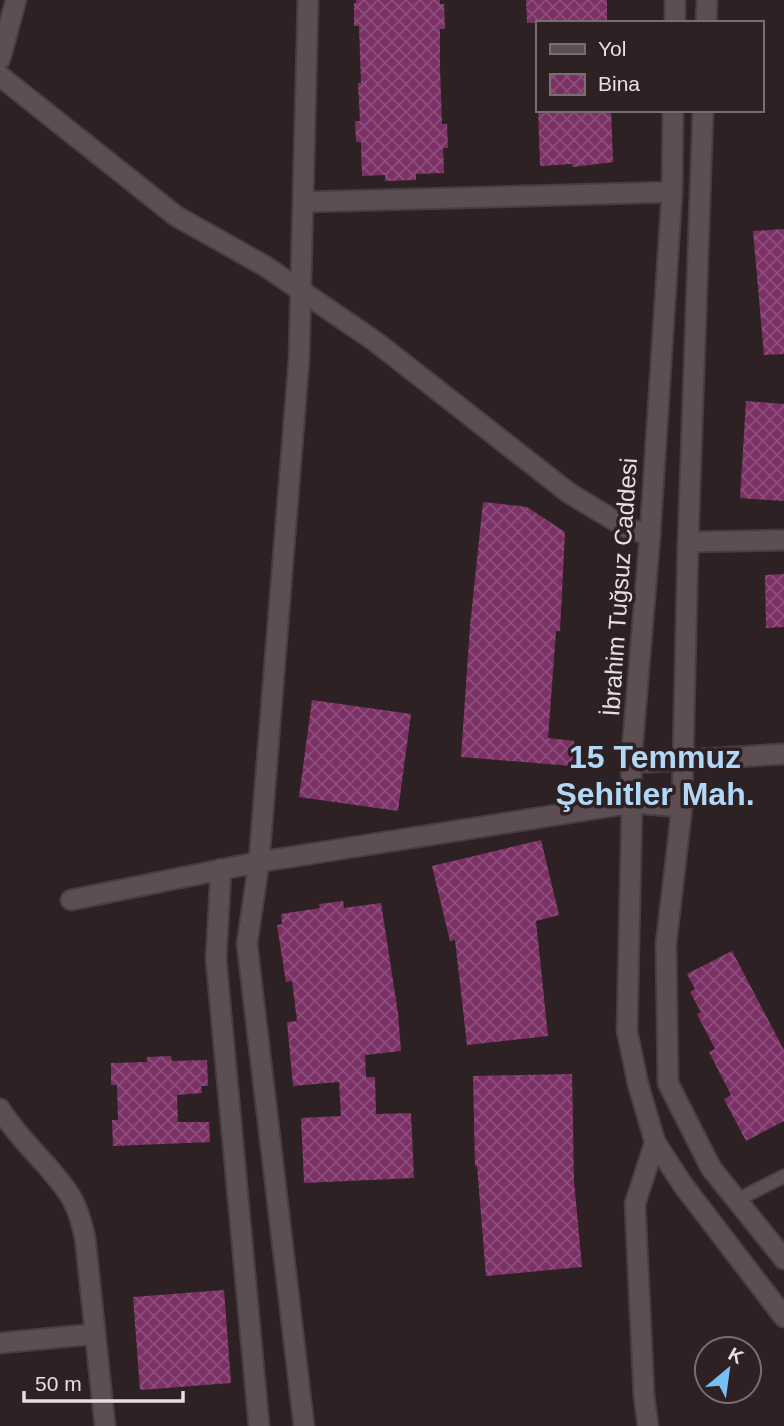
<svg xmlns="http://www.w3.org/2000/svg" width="784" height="1426" viewBox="0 0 784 1426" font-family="Arial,sans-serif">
  <defs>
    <pattern id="building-cross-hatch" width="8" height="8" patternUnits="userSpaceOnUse" patternTransform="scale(1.75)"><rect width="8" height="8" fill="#7b3165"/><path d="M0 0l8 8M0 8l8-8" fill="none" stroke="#8e4e7b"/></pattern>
  </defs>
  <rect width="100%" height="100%" fill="#2e2124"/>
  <!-- building -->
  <path fill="url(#building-cross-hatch)" d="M 356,0 L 440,0 L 440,4 L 444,4 L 445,29 L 440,29 L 440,66 L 442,124 L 447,124 L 448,148 L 443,148 L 444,173 L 416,174 L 416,180 L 385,181 L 385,175 L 362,176 L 361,142 L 356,142 L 355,121 L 360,121 L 358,83 L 361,83 L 359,26 L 354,26 L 354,3 L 356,3 Z
    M 526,0 L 607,0 L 607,23 L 527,23 Z
    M 538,110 L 611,110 L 613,162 L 573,167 L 572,164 L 540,166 Z
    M 784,229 L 784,354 L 764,355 L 753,231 Z
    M 746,401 L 784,404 L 784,501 L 740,498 Z
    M 483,502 L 527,507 L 565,532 L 560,631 L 556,631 L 548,738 L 574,741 L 572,766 L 461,757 L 470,626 Z
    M 784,574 L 784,627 L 766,628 L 765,575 Z
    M 312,700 L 411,714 L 398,811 L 299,797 Z
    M 541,840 L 559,915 L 536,921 L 548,1036 L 467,1045 L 455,940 L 450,941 L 432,866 Z
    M 343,901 L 344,908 L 381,903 L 398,1013 L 401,1051 L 365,1055 L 366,1077 L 375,1077 L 376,1114 L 411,1113 L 414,1178 L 304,1183 L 301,1118 L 341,1116 L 339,1082 L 293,1086 L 287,1022 L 297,1021 L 292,981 L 286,982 L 277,925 L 282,924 L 281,914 L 320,908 L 319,904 Z
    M 732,951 L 784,1050 L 784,1121 L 746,1141 L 724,1099 L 731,1095 L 709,1052 L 715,1049 L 697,1014 L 701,1012 L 690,992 L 695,989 L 687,974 Z
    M 171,1056 L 172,1061 L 207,1060 L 208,1086 L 201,1086 L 202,1093 L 177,1095 L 178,1122 L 209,1122 L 210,1142 L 113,1146 L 112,1120 L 118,1120 L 117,1085 L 111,1085 L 111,1063 L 147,1062 L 147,1057 Z
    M 572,1074 L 574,1181 L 582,1267 L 486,1276 L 477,1166 L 475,1166 L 473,1076 Z
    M 224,1290 L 231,1383 L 140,1390 L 133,1297 Z"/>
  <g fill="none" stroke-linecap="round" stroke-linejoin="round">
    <!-- service casing -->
    <g stroke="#483d40" stroke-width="16">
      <path id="service" d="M 737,1200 L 784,1176"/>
    </g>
    <!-- minor casing -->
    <g stroke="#483d40" stroke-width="23">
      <path id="minor" d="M 0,59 L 16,0
        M 0,76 L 176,216 L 265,266 L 376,342 L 569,493 L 627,528 L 650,535
        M 303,202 L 672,192
        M 688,542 L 784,540
        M 631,763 L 784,754
        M 221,869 L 216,959 L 259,1426
        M 71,900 L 259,862 L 632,803 L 682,807
        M 0,1109 C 18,1139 47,1162 67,1191 C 77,1205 81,1221 85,1237 L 105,1426
        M 0,1343 L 95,1334
        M 304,1426 L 247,944 L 259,862 L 299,359 L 308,0
        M 648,1426 L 644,1396 L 635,1204 L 655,1142"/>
    </g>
    <!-- tertiary casing -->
    <g stroke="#483d40" stroke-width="23">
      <path id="tertiary" d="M 675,23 L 675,0
        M 706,23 L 707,0
        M 673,110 L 672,192 L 650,535 L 631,763 L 632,803 L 627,1031 L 638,1084 L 655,1142 L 683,1185 L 784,1317
        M 703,110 L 688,542 L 682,807 L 666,944 L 668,1083 L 711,1168 L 784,1259"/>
    </g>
    <!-- service -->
    <use href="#service" stroke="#5d4e51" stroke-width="12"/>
    <!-- minor -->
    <use href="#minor" stroke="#5d4e51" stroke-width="19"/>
    <!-- tertiary -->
    <use href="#tertiary" stroke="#5d4e51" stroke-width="19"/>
  </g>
  <g text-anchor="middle" stroke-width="7" stroke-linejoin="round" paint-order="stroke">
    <!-- street labels -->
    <g font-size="24" fill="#e7dee0" stroke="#2e2124">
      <text transform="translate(620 587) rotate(-86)" y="8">İbrahim Tuğsuz Caddesi</text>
    </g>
    <!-- district labels -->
    <g font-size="32" font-weight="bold" fill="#b1d8f7" stroke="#2e2124">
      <text x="655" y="768">15 Temmuz<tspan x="655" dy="37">Şehitler Mah.</tspan></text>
    </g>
  </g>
  <!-- legend -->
  <rect x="536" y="21" width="228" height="91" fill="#2e2124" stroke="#786d6f" stroke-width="2"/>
  <rect x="550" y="44" width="35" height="10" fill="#5d4e51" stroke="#786d6f" stroke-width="2"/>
  <text x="598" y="56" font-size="21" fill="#e7dee0">Yol</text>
  <rect x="550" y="74" width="35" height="21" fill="url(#building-cross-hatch)" stroke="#786d6f" stroke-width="2"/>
  <text x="598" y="91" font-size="21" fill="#e7dee0">Bina</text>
  <!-- north arrow -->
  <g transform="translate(728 1370) rotate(29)"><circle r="33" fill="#2e2124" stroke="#786d6f" stroke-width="2"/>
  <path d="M0-5L12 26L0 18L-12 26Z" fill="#76c0f7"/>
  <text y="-10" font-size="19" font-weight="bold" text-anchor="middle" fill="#e7dee0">K</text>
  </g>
  <!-- scale -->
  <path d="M24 1391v10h159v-10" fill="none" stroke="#e7dee0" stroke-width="3.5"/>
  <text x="35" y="1391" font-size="21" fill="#e7dee0" stroke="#2e2124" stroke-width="5" paint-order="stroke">50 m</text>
</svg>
